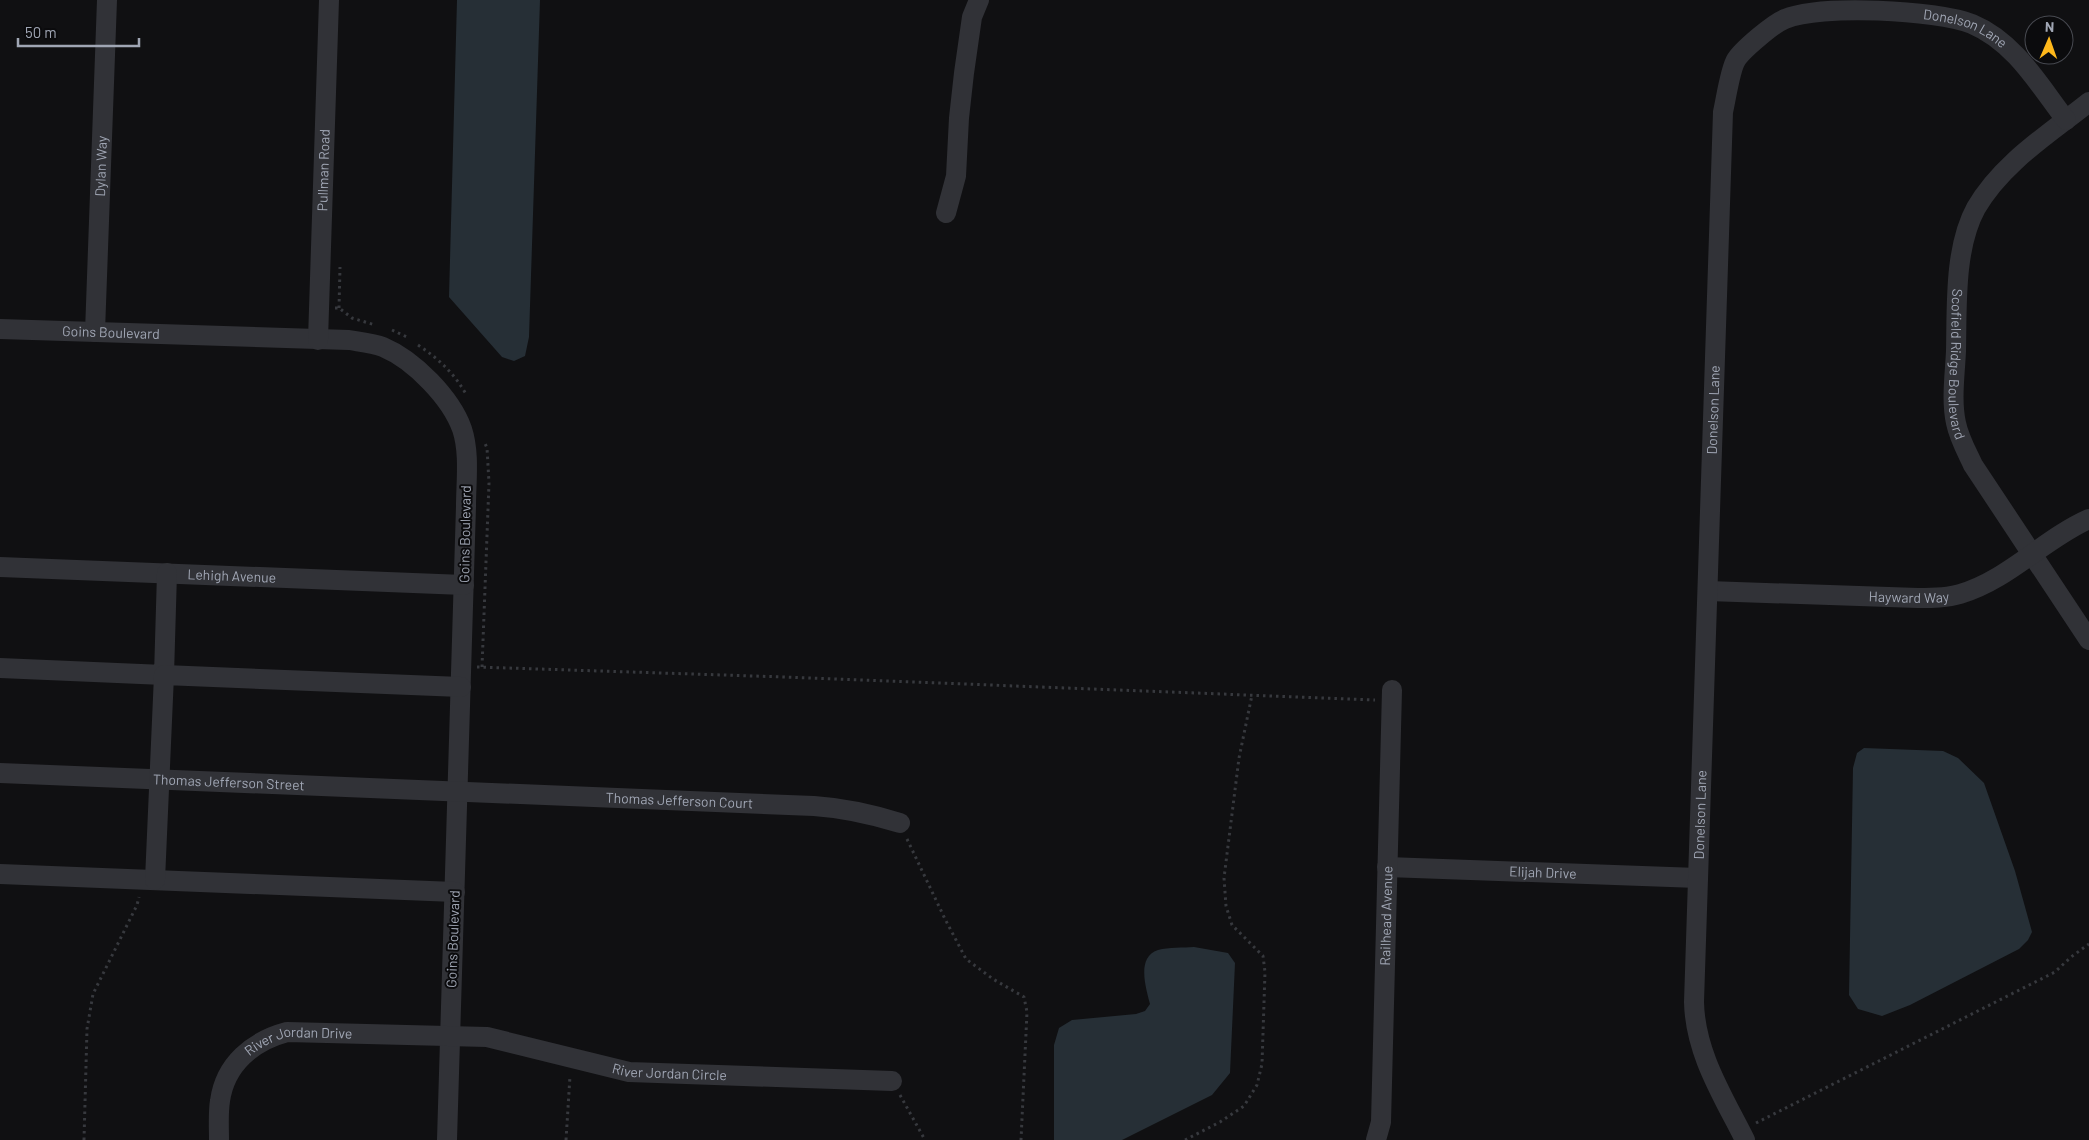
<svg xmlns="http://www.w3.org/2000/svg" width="2089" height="1140" viewBox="0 0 2089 1140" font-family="Barlow,sans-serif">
  <rect width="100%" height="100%" fill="#101012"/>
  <!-- water -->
  <path fill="#262f36" d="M 457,0 L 540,0 L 529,337 L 525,356 L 514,361 L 502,357 L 449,297 Z
    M 1864,748 L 1943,751 L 1958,758 L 1984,783 L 2015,871 L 2032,932 L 2028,940 L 2019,949 L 1910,1005 L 1882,1016 L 1858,1009 L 1849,995 L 1853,768 L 1857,753 Z
    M 1194,947 L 1228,953 L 1235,963 L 1230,1073 L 1212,1095 L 1122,1140 L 1054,1140 L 1054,1045 L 1059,1028 L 1072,1020 L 1136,1014 L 1145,1011 L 1150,1004 C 1146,988 1136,957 1158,950 C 1169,947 1183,948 1194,947 Z"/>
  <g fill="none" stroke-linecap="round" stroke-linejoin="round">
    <!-- path -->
    <path stroke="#37393e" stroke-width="3" stroke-dasharray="2.5 4" stroke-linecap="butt" d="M 335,308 L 339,308 L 352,318 L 375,325
      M 339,308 L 340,267
      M 392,330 L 407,337
      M 418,345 C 439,359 455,374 467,396
      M 477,667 L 784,677 L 1375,700
      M 482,667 L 489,483 L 487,448 L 484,441
      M 907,839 L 945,919 L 966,959 L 993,979 L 1024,997 L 1027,1012 L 1021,1140
      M 900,1095 L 925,1140
      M 1756,1123 L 2055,972 L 2071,957 L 2089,944
      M 84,1140 L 87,1029 L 93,994 L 137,905 L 139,897
      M 566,1140 L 570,1076
      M 1185,1140 L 1220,1122 L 1244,1106 L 1257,1085 L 1262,1064 L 1265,972 L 1263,956 L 1232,925 L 1226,906 L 1224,878 L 1239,758 L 1252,695"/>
    <!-- minor -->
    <g stroke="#313237" stroke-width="20">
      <path id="s1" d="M 2089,102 C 2049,134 2002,163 1976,208 C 1954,248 1957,307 1956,351 C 1955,374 1951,400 1956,423 C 1959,438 1967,452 1973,465 L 2089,640"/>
      <path d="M 946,213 L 956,176 L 959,118 L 964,73 L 972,17 L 979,0"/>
      <path id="s2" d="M 0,329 L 349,340 C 361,342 373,343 383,347 C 414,360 451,398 462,429 C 470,453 466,482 466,506 L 447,1140"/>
      <path id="s3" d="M 95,332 L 107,0"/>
      <path id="s4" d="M 318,340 L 329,0"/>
      <path id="s5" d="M 0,567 L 464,585"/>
      <path id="s6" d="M 1708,591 L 1918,598 C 1932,598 1947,598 1960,594 C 2008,580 2044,539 2089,519"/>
      <path d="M 0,668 L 164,675 L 167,573"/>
      <path id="s7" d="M 0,773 L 814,806 C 844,808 871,814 900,823"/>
      <path id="s8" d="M 1387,867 L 1698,878"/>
      <path d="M 0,874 L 455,892"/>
      <path d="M 155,880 L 164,675 L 461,687"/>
      <path id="s9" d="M 219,1140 C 219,1127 218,1113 220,1101 C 225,1064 253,1041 287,1032 L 487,1037 L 629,1072 L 892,1081"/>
      <path id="s10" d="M 1376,1140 L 1381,1122 L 1392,690"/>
      <path id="s11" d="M 1745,1140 C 1723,1096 1695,1053 1694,1002 L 1723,112 C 1726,99 1730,70 1736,60 C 1742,50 1774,23 1785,19 C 1820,4 1936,10 1972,24 C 2015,42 2039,85 2066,120"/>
    </g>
  </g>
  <g text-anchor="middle" stroke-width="4" stroke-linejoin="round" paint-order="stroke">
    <!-- street labels -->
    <g font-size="14" fill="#a0a6b4" stroke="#0b0b0d">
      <text dy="5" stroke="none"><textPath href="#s11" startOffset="1341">Donelson Lane</textPath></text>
      <text dy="5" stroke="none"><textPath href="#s3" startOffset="166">Dylan Way</textPath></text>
      <text dy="5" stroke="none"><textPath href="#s4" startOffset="170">Pullman Road</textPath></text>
      <text dy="5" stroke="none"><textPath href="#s2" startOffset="111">Goins Boulevard</textPath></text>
      <text dy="5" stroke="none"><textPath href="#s1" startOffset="315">Scofield Ridge Boulevard</textPath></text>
      <text dy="5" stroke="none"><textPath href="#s11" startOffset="741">Donelson Lane</textPath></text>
      <text transform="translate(465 534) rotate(-89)" y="5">Goins Boulevard</text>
      <text dy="5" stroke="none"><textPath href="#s5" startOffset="232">Lehigh Avenue</textPath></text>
      <text dy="5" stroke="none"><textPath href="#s6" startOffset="201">Hayward Way</textPath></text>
      <text dy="5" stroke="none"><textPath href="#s7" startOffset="229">Thomas Jefferson Street</textPath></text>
      <text dy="5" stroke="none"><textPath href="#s7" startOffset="680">Thomas Jefferson Court</textPath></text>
      <text dy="5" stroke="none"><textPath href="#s11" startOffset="336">Donelson Lane</textPath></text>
      <text dy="5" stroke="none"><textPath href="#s8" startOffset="156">Elijah Drive</textPath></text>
      <text dy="5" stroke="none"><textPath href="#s10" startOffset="225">Railhead Avenue</textPath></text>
      <text transform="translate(453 939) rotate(-88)" y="5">Goins Boulevard</text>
      <text dy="5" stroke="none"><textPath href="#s9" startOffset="151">River Jordan Drive</textPath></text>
      <text dy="5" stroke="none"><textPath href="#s9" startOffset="528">River Jordan Circle</textPath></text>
    </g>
  </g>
  <!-- north arrow -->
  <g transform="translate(2049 40) rotate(2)"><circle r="24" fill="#0b0b0d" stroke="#474950"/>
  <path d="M0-4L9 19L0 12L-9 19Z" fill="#ffb81b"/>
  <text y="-8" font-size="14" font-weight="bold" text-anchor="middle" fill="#a0a6b4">N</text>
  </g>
  <!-- scale -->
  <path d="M18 38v8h121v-8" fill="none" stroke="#a0a6b4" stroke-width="2.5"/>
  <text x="25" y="38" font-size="15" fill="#a0a6b4" stroke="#0b0b0d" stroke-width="4" paint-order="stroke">50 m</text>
</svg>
